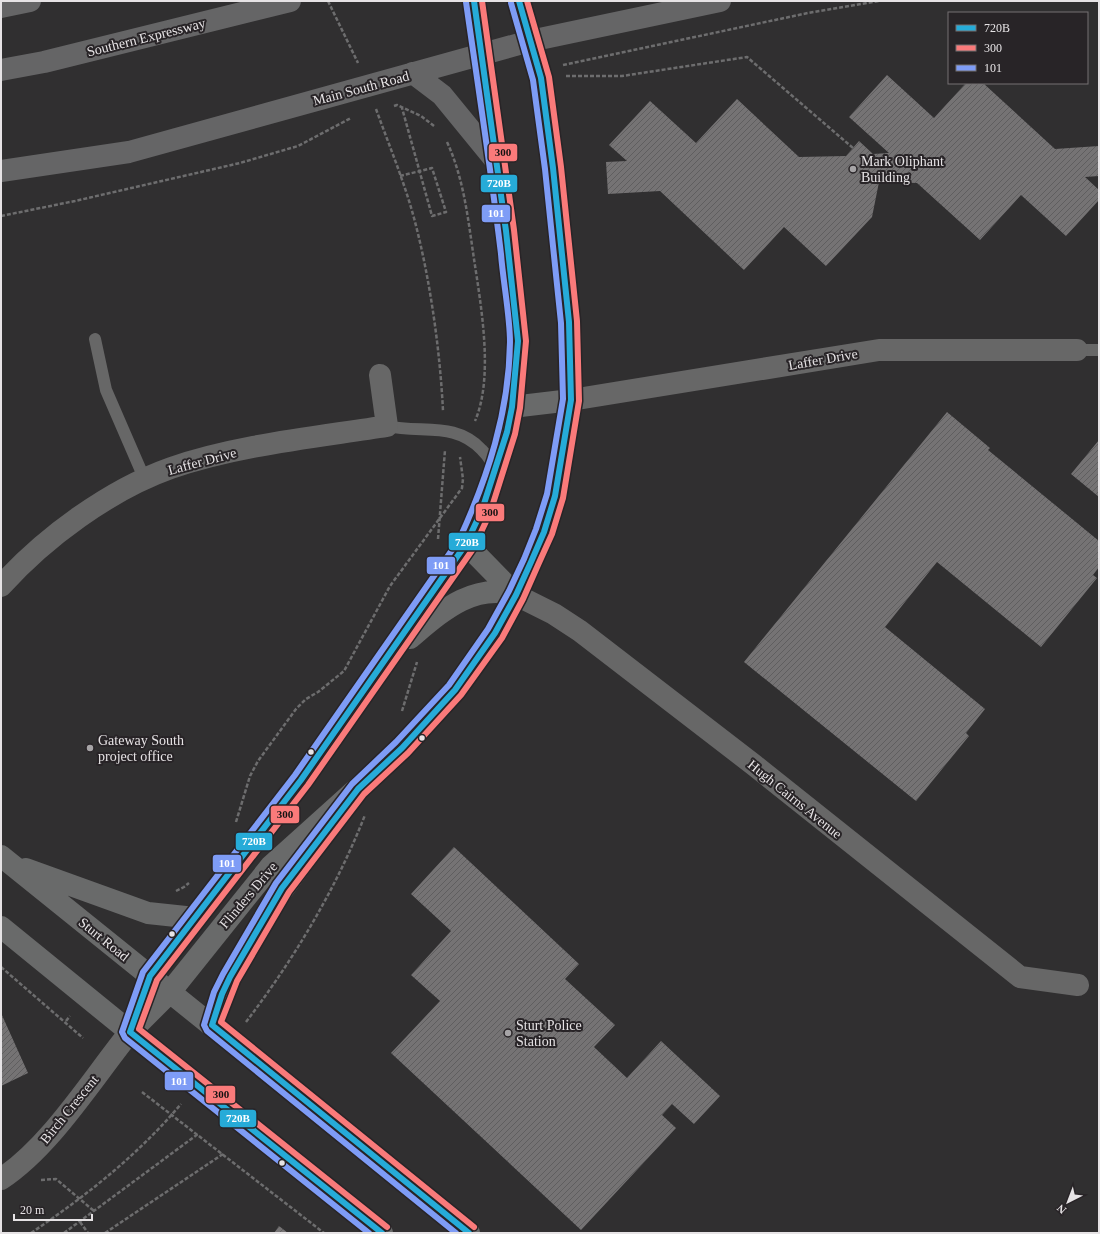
<svg xmlns="http://www.w3.org/2000/svg" width="1100" height="1234" viewBox="0 0 1100 1234" font-family="Georgia,serif">
  <defs>
    <pattern id="building-hatch" width="6" height="6" patternUnits="userSpaceOnUse"><rect width="6" height="6" fill="#757374"/><path d="M-1 1l2-2M0 6l6-6M5 7l2-2" fill="none" stroke="#5f5e5f"/></pattern>
  </defs>
  <rect width="100%" height="100%" fill="#302f30"/>
  <!-- building -->
  <path fill="url(#building-hatch)" d="M 887,75 L 934,118 L 966,83 L 983,83 L 1055,149 L 1099,146 L 1099,176 L 1085,177 L 1099,190 L 1099,200 L 1066,236 L 1021,195 L 980,240 L 917,183 L 879,182 L 872,217 L 826,266 L 784,227 L 744,270 L 660,191 L 608,194 L 606,162 L 627,161 L 609,145 L 650,101 L 696,143 L 737,99 L 799,157 L 846,156 L 859,141 L 873,154 L 889,153 L 849,117 Z
    M 947,412 L 990,448 L 988,450 L 1099,541 L 1099,567 L 1093,575 L 1097,578 L 1041,647 L 937,562 L 885,627 L 985,709 L 966,733 L 969,736 L 916,801 L 744,662 Z
    M 1099,440 L 1099,497 L 1071,474 Z
    M 454,847 L 579,964 L 565,979 L 615,1025 L 594,1047 L 627,1078 L 661,1041 L 720,1096 L 694,1124 L 672,1104 L 662,1115 L 676,1128 L 581,1230 L 391,1053 L 440,1001 L 411,975 L 451,931 L 411,894 Z
    M 1,1013 L 28,1073 L 1,1086 Z
    M 279,1226 L 288,1233 L 274,1233 Z"/>
  <g fill="none" stroke-linecap="round" stroke-linejoin="round">
    <!-- path -->
    <path stroke="#6d6d6e" stroke-width="2.5" stroke-dasharray="4 2" stroke-linecap="butt" d="M 328,1 L 358,63
      M 563,65 L 808,13 L 879,1
      M 566,76 L 622,76 L 747,57 L 853,148
      M 394,106 L 397,105 L 421,116 L 434,126
      M 376,109 C 389,145 404,181 414,218 C 430,278 440,350 443,411
      M 447,142 C 464,179 468,219 474,259 C 481,306 494,377 475,421
      M 400,176 L 432,168 L 446,212 L 432,216 L 402,108
      M 1,216 L 75,201 L 240,163 L 298,146 L 351,118
      M 438,539 L 445,450
      M 402,711 L 417,662
      M 236,822 L 250,776 L 258,761 L 296,709 L 306,699 L 318,692 L 344,671 L 390,586 L 462,488 L 463,479 L 460,457
      M 176,891 L 184,887 L 189,883
      M 1,967 L 83,1038
      M 66,1021 L 70,1016
      M 246,1022 C 294,959 336,889 365,815
      M 142,1092 L 324,1233
      M 41,1180 L 56,1179 L 94,1211
      M 80,1222 L 88,1233
      M 31,1233 C 86,1196 138,1155 181,1104
      M 64,1233 L 198,1134
      M 105,1233 L 223,1154"/>
    <!-- lane -->
    <path stroke="#676767" stroke-width="12" d="M 95,339 L 106,390 L 145,480
      M 1077,350 L 1099,350
      M 387,426 C 422,434 455,421 482,450 C 488,456 493,463 494,471"/>
    <!-- street -->
    <path stroke="#676767" stroke-width="22" d="M 571,400 L 879,350 L 1077,350
      M 1,586 C 44,538 109,490 171,468 C 237,445 318,437 387,426 L 380,375
      M 516,595 L 554,614 L 580,631 L 754,765 L 1020,977 L 1078,985
      M 1,1179 C 51,1146 92,1079 130,1032"/>
    <!-- secondary -->
    <path stroke="#696a6a" stroke-width="22" d="M 512,407 L 571,400
      M 466,544 L 516,595
      M 410,638 C 441,612 473,582 516,595
      M 1,856 L 469,1233
      M 26,869 L 148,913 L 195,918
      M 1,927 L 130,1032 L 382,1233
      M 212,1025 L 222,994 L 270,907 L 333,822
      M 132,1026 L 150,976 L 301,780 L 466,544 L 482,510 L 495,474 L 507,432 L 512,407 L 518,341 L 506,231 L 474,1
      M 130,1032 L 170,992 L 271,866 L 402,748 L 455,690 L 495,633 L 516,595 L 544,532 L 555,496 L 567,430 L 571,400 L 571,343 L 553,168 L 541,78 L 519,1"/>
    <!-- highway -->
    <path stroke="#656566" stroke-width="22" d="M 1,7 L 30,1
      M 1,70 L 44,62 L 290,1
      M 413,73 L 442,95 L 496,161
      M 1,171 L 129,152 L 530,41 L 720,1"/>
    <!-- bus-1 casing -->
    <g stroke="#282427" stroke-width="9">
      <path id="bus-1" d="M 382,1233 L 130,1032 L 150,976 L 301,780 L 466,544 L 482,510 L 507,432 L 512,407 L 518,341 L 506,231 L 474,1
        M 469,1233 L 212,1025 L 222,994 L 230,977 L 282,888 L 358,789 L 402,748 L 455,690 L 495,633 L 516,595 L 531,562 L 544,532 L 555,496 L 571,400 L 569,322 L 553,168 L 541,78 L 519,1"/>
    </g>
    <!-- bus-2 casing -->
    <g stroke="#282427" stroke-width="9">
      <path id="bus-2" d="M 387,1227 L 139,1029 L 157,980 L 308,785 L 473,549 L 490,513 L 515,434 L 520,408 L 526,341 L 514,230 L 482,1
        M 474,1227 L 221,1022 L 237,981 L 289,892 L 364,794 L 408,753 L 461,695 L 502,638 L 523,599 L 538,565 L 552,534 L 563,498 L 579,401 L 577,321 L 561,167 L 549,77 L 527,1"/>
    </g>
    <!-- bus-3 casing -->
    <g stroke="#282427" stroke-width="9">
      <path id="bus-3" d="M 369,1233 L 125,1038 L 122,1032 L 143,972 L 295,775 L 459,540 C 488,477 509,412 510,342 C 510,316 503,281 501,254 C 491,170 478,86 466,2
        M 456,1233 L 207,1031 L 204,1025 L 214,992 L 223,974 L 276,883 L 352,784 L 396,742 L 449,685 L 488,629 L 509,591 L 524,559 L 536,529 L 547,494 L 563,399 L 561,323 L 545,169 L 533,80 L 511,3"/>
    </g>
    <!-- bus-1 -->
    <use href="#bus-1" stroke="#26abd8" stroke-width="6"/>
    <!-- bus-2 -->
    <use href="#bus-2" stroke="#fa7a7a" stroke-width="6"/>
    <!-- bus-3 -->
    <use href="#bus-3" stroke="#7e9cf6" stroke-width="6"/>
  </g>
  <!-- markers -->
  <g fill="#a6a4a6" stroke="#282427" stroke-width="1.5">
    <circle cx="853" cy="169" r="4"/>
    <circle cx="90" cy="748" r="4"/>
    <circle cx="508" cy="1033" r="4"/>
  </g>
  <g fill="#e6e3e5" stroke="#282427" stroke-width="1.5">
    <circle cx="422" cy="738" r="3.5"/>
    <circle cx="311" cy="752" r="3.5"/>
    <circle cx="172" cy="934" r="3.5"/>
    <circle cx="282" cy="1163" r="3.5"/>
  </g>
  <g text-anchor="middle" stroke-width="4" stroke-linejoin="round" paint-order="stroke">
    <!-- street labels -->
    <g font-size="14" fill="#e6e3e5" stroke="#282427">
      <text transform="translate(146 37) rotate(-14)" y="5">Southern Expressway</text>
      <text transform="translate(361 88) rotate(-15)" y="5">Main South Road</text>
      <text transform="translate(823 359) rotate(-10)" y="5">Laffer Drive</text>
      <text transform="translate(202 461) rotate(-15)" y="5">Laffer Drive</text>
      <text transform="translate(795 799) rotate(39)" y="5">Hugh Cairns Avenue</text>
      <text transform="translate(248 895) rotate(-50)" y="5">Flinders Drive</text>
      <text transform="translate(104 939) rotate(39)" y="5">Sturt Road</text>
      <text transform="translate(69 1109) rotate(-51)" y="5">Birch Crescent</text>
    </g>
    <!-- poi labels -->
    <g font-size="14" fill="#e6e3e5" stroke="#282427" text-anchor="start">
      <text x="861" y="166">Mark Oliphant<tspan x="861" dy="16">Building</tspan></text>
      <text x="98" y="745">Gateway South<tspan x="98" dy="16">project office</tspan></text>
      <text x="516" y="1030">Sturt Police<tspan x="516" dy="16">Station</tspan></text>
    </g>
  </g>
  <g stroke="#282427" stroke-width="1.5">
    <rect x="488" y="143" width="30" height="19" rx="4" fill="#fa7a7a"/>
    <rect x="480" y="174" width="38" height="19" rx="4" fill="#26abd8"/>
    <rect x="481" y="204" width="30" height="19" rx="4" fill="#7e9cf6"/>
    <rect x="475" y="503" width="30" height="19" rx="4" fill="#fa7a7a"/>
    <rect x="448" y="532" width="38" height="19" rx="4" fill="#26abd8"/>
    <rect x="426" y="556" width="30" height="19" rx="4" fill="#7e9cf6"/>
    <rect x="270" y="805" width="30" height="19" rx="4" fill="#fa7a7a"/>
    <rect x="235" y="832" width="38" height="19" rx="4" fill="#26abd8"/>
    <rect x="212" y="854" width="30" height="19" rx="4" fill="#7e9cf6"/>
    <rect x="164" y="1071" width="30" height="20" rx="4" fill="#7e9cf6"/>
    <rect x="205" y="1085" width="31" height="19" rx="4" fill="#fa7a7a"/>
    <rect x="219" y="1109" width="38" height="19" rx="4" fill="#26abd8"/>
  </g>
  <g font-size="11" text-anchor="middle" font-weight="bold" fill="#fff">
    <text x="499" y="187">720B</text>
    <text x="496" y="217">101</text>
    <text x="467" y="546">720B</text>
    <text x="441" y="569">101</text>
    <text x="254" y="845">720B</text>
    <text x="227" y="867">101</text>
    <text x="179" y="1085">101</text>
    <text x="238" y="1122">720B</text>
  </g>
  <g font-size="11" text-anchor="middle" font-weight="bold" fill="#111">
    <text x="503" y="156">300</text>
    <text x="490" y="516">300</text>
    <text x="285" y="818">300</text>
    <text x="221" y="1098">300</text>
  </g>
  <!-- border -->
  <rect width="1100" height="1234" fill="none" stroke="#e6e3e5" stroke-width="4"/>
  <!-- legend -->
  <rect x="948" y="12" width="140" height="72" fill="#282427" stroke="#747073"/>
  <rect x="956" y="25" width="20" height="6" fill="#26abd8" stroke="#747073"/>
  <text x="984" y="32" font-size="12" fill="#e6e3e5">720B</text>
  <rect x="956" y="45" width="20" height="6" fill="#fa7a7a" stroke="#747073"/>
  <text x="984" y="52" font-size="12" fill="#e6e3e5">300</text>
  <rect x="956" y="65" width="20" height="6" fill="#7e9cf6" stroke="#747073"/>
  <text x="984" y="72" font-size="12" fill="#e6e3e5">101</text>
  <!-- north arrow -->
  <g transform="translate(1068 1202) rotate(222)" stroke="#282427" stroke-width="3" paint-order="stroke">
  <path d="M0-3L7 15L0 10L-7 15Z" fill="#e6e3e5"/>
  <text y="-6" font-size="11" font-weight="bold" text-anchor="middle" fill="#e6e3e5">N</text>
  </g>
  <!-- scale -->
  <path d="M14 1214v6h78v-6" fill="none" stroke="#e6e3e5" stroke-width="2"/>
  <text x="20" y="1214" font-size="12" fill="#e6e3e5" stroke="#282427" stroke-width="3" paint-order="stroke">20 m</text>
</svg>
